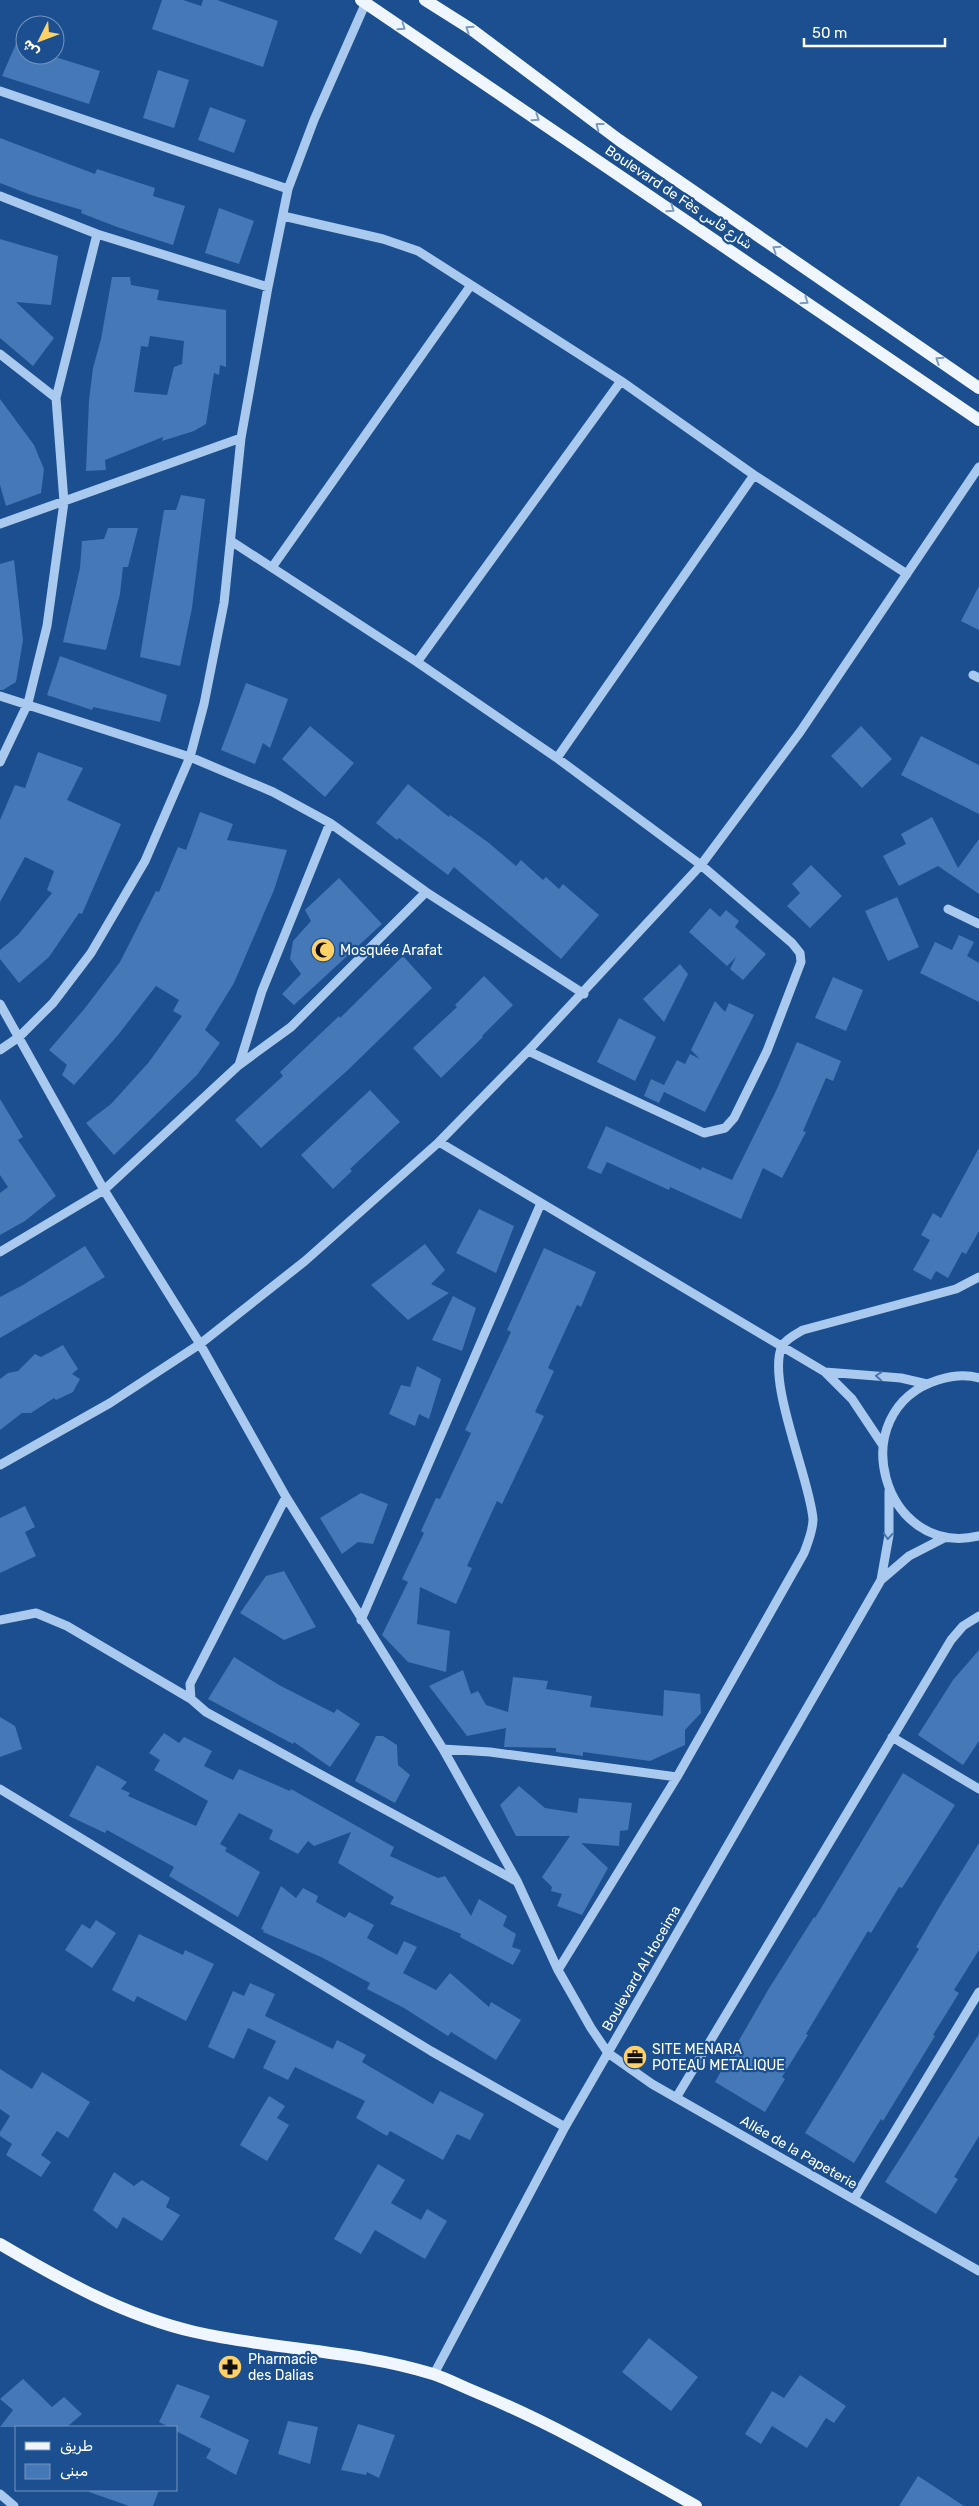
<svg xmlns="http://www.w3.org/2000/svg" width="979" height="2506" viewBox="0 0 979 2506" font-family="Rubik,Cairo,sans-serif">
  <rect width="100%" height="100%" fill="#1b4f8f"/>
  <!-- building -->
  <path fill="#4478b7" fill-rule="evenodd" d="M 162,0 L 183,0 L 201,6 L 203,0 L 217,0 L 278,21 L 263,67 L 152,29 Z
    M 25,23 L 25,55 L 49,55 L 100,71 L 89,104 L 2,76 Z
    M 158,70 L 189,80 L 174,128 L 143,118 Z
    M 210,107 L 246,120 L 234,153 L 198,140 Z
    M 0,138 L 95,174 L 97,169 L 155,188 L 153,196 L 185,206 L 173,245 L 117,227 L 81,213 L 82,210 L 31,195 L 0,183 Z
    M 219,208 L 254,221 L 239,264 L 205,253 Z
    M 0,239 L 58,256 L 51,305 L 16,302 L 54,338 L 33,366 L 0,338 Z
    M 112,277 L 130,277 L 131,285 L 159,290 L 157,300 L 226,310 L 226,367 L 220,365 L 219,375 L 214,373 L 206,424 L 194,431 L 162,441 L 163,437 L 105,460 L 106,470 L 86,471 L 89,400 L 93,368 L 101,339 ZM 150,336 L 184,341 L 182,364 L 174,367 L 167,395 L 134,392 L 141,346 L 148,347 Z
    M 0,399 L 34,445 L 44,469 L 41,493 L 6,506 L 0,485 Z
    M 181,495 L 205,499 L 192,608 L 180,666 L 140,657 L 164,510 L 176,510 Z
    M 108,528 L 138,528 L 128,567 L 123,567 L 120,594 L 106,650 L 63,642 L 80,568 L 82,541 L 104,539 Z
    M 14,560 L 23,640 L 16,682 L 3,690 L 0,690 L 0,564 Z
    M 979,586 L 979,630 L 961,621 Z
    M 60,656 L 167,695 L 160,722 L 93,707 L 92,710 L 47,695 Z
    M 246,683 L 288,699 L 270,748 L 263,743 L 255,764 L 221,750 Z
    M 310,726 L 354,763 L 325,797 L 282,759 Z
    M 861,726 L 892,759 L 862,788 L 831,756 Z
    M 921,736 L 979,765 L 979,814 L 901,775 Z
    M 38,752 L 83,768 L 67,800 L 121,824 L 82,914 L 79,913 L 49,957 L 19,983 L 0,959 L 0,950 L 18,935 L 52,893 L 47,890 L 54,871 L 25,857 L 0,902 L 0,820 L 15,785 L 25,788 Z
    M 408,784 L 449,817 L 450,815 L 489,843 L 516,866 L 521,860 L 543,880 L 546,877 L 559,889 L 563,884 L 599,915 L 561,959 L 454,867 L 448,875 L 399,838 L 397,840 L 376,823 Z
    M 200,812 L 233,824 L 227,840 L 287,850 L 274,890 L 234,983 L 205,1030 L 220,1043 L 197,1075 L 114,1155 L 86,1123 L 111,1104 L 149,1062 L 182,1016 L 173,1011 L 179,1000 L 156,986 L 118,1035 L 74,1085 L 62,1075 L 67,1065 L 49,1050 L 85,1008 L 120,962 L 156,891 L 159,892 L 178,847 L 186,850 Z
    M 932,817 L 958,868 L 979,839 L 979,894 L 938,866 L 899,886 L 883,856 L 906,844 L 901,834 Z
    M 811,865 L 842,896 L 810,928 L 787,906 L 800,893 L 792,884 Z
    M 339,878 L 382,924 L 294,1005 L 282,994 L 301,974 L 290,959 L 293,941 L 311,921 L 305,910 Z
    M 897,897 L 919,947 L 888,961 L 865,911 Z
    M 710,908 L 720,917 L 726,910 L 739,921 L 735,927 L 766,954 L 743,980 L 730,969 L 736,957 L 727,966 L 689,932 Z
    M 959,935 L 974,942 L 967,956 L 979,963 L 979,1002 L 920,973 L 935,942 L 952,950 Z
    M 403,956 L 432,988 L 349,1069 L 261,1148 L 235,1120 L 283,1076 L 280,1072 L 339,1016 L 340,1018 Z
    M 680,964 L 688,974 L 664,1022 L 643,999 Z
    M 484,976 L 513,1005 L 482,1036 L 483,1037 L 441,1078 L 413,1048 L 457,1007 L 455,1005 Z
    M 833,977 L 863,990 L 846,1031 L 815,1018 Z
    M 715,1001 L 725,1012 L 729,1003 L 754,1015 L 705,1112 L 664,1092 L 659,1103 L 644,1096 L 651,1079 L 664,1085 L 677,1060 L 685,1064 L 690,1054 L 700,1059 L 691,1050 Z
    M 619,1018 L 656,1037 L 635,1081 L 597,1062 Z
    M 797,1042 L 841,1061 L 833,1081 L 826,1078 L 803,1131 L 806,1132 L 782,1178 L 763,1168 L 741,1219 L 670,1187 L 669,1190 L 607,1162 L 601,1174 L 587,1168 L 606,1126 L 701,1170 L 702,1167 L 732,1180 L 776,1091 Z
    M 370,1090 L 400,1122 L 350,1169 L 352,1171 L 333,1189 L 301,1155 Z
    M 0,1099 L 23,1137 L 18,1140 L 56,1196 L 25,1221 L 0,1235 L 0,1193 L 8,1187 L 0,1175 Z
    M 979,1148 L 979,1231 L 966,1254 L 962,1252 L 948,1278 L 936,1271 L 931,1280 L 913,1270 L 930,1240 L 921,1235 L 933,1213 L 941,1218 Z
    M 479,1209 L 514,1226 L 496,1273 L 456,1253 Z
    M 425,1244 L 445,1270 L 431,1284 L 449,1293 L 408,1320 L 371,1285 Z
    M 85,1246 L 105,1277 L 0,1338 L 0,1297 L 23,1285 Z
    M 544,1248 L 596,1272 L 581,1307 L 577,1305 L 548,1368 L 554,1371 L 535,1412 L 544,1416 L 502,1504 L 497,1501 L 467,1566 L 472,1568 L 456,1604 L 420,1587 L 417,1624 L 450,1631 L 446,1672 L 408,1662 L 382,1635 L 408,1582 L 402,1579 L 424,1533 L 421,1531 L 436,1498 L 440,1499 L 471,1433 L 465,1430 L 511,1332 L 507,1330 Z
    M 453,1296 L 476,1308 L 462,1351 L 432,1340 Z
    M 63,1345 L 78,1369 L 72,1374 L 80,1379 L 73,1392 L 56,1400 L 54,1398 L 31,1413 L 22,1413 L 0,1430 L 0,1379 L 8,1373 L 18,1371 L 35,1354 L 41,1357 Z
    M 417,1366 L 441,1379 L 429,1419 L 419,1414 L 415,1426 L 389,1414 L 401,1385 L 410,1387 Z
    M 361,1493 L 388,1504 L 373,1544 L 358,1542 L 342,1554 L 320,1518 Z
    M 25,1506 L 35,1527 L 25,1532 L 36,1556 L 0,1573 L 0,1518 Z
    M 284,1571 L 316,1627 L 284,1640 L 240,1613 L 266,1576 Z
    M 979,1650 L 979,1741 L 963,1765 L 918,1735 L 953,1680 Z
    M 234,1657 L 279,1685 L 334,1713 L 337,1709 L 360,1724 L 330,1767 L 294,1742 L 293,1744 L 208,1699 Z
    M 463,1670 L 471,1694 L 478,1691 L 486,1705 L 508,1712 L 513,1677 L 548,1681 L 546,1689 L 592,1696 L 590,1707 L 663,1716 L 664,1690 L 700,1694 L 701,1713 L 685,1730 L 685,1745 L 650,1761 L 583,1752 L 583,1756 L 556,1752 L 556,1748 L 504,1747 L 506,1728 L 467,1736 L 429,1686 Z
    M 0,1717 L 15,1726 L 22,1749 L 0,1757 Z
    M 164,1733 L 179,1743 L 184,1737 L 212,1751 L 204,1766 L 233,1780 L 239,1769 L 290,1791 L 291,1789 L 394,1847 L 390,1856 L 438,1878 L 445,1876 L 471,1916 L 479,1899 L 507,1916 L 503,1926 L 516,1934 L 512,1947 L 521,1950 L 513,1965 L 460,1937 L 461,1934 L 390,1904 L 394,1897 L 338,1863 L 351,1832 L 314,1846 L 308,1841 L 298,1854 L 269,1839 L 273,1830 L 239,1813 L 220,1844 L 227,1848 L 225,1851 L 260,1872 L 238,1917 L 169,1876 L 174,1867 L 107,1830 L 105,1833 L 69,1816 L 97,1765 L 127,1782 L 121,1789 L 130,1793 L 128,1796 L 196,1826 L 208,1801 L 154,1770 L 160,1760 L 149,1753 Z
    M 376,1736 L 383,1736 L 397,1745 L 398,1765 L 410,1775 L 395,1803 L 355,1781 Z
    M 903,1773 L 955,1805 L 902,1888 L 899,1887 L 871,1933 L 868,1931 L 806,2034 L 808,2035 L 782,2077 L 785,2079 L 765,2112 L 715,2082 L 768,1990 L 814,1917 L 815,1918 Z
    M 519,1786 L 545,1808 L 577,1813 L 579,1798 L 632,1803 L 628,1830 L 620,1831 L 619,1846 L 581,1843 L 608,1868 L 582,1915 L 557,1906 L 562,1894 L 551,1891 L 552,1887 L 542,1877 L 570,1836 L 516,1836 L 500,1805 Z
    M 979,1843 L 979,1950 L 954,1990 L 959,1993 L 933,2035 L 935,2036 L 883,2121 L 881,2119 L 854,2163 L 805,2133 L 919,1949 L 916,1947 L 940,1906 Z
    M 281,1886 L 296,1898 L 303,1888 L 318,1896 L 316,1902 L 345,1918 L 349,1912 L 374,1925 L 367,1938 L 397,1955 L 404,1941 L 417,1947 L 403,1973 L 436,1990 L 450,1973 L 489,2007 L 491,2002 L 521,2020 L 496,2060 L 451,2032 L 448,2036 L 404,2008 L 367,1989 L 370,1983 L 321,1957 L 263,1932 L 264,1930 L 261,1929 Z
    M 96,1920 L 116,1933 L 92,1968 L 65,1950 L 82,1924 L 90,1929 Z
    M 139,1934 L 183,1955 L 185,1950 L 214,1964 L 186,2021 L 137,1996 L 134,2002 L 112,1990 Z
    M 250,1983 L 275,1994 L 265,2016 L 333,2049 L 337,2040 L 366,2055 L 362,2062 L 433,2104 L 440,2091 L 484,2114 L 470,2140 L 457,2134 L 443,2160 L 390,2131 L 387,2136 L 356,2118 L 365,2101 L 295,2067 L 288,2080 L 263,2068 L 276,2041 L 248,2028 L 234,2059 L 208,2047 L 233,1991 L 244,1996 Z
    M 979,2034 L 979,2136 L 954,2177 L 958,2179 L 936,2214 L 885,2182 Z
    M 0,2069 L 32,2089 L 42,2072 L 90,2102 L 68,2138 L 57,2131 L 41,2155 L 51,2162 L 41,2177 L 6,2155 L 12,2144 L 0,2136 L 0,2132 L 10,2116 L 0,2109 Z
    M 269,2096 L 285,2106 L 277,2118 L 289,2125 L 267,2161 L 240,2145 Z
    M 378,2164 L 405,2180 L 391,2203 L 421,2220 L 427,2209 L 447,2221 L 425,2259 L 375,2230 L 361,2254 L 334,2239 Z
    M 114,2172 L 134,2186 L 142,2180 L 170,2198 L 166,2207 L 180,2215 L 162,2241 L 123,2217 L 117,2229 L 93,2210 Z
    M 649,2338 L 698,2377 L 671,2411 L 622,2372 Z
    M 800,2375 L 846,2406 L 834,2423 L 826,2418 L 807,2448 L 772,2426 L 761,2444 L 745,2434 L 772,2391 L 784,2398 Z
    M 23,2379 L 52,2407 L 64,2397 L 82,2414 L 67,2427 L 0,2427 L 13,2410 L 0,2399 Z
    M 177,2384 L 210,2396 L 200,2417 L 249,2440 L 236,2475 L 206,2458 L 211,2449 L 176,2431 L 176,2427 L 169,2427 L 159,2422 Z
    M 288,2421 L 318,2427 L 310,2464 L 278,2454 Z
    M 358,2424 L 395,2435 L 379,2478 L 367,2472 L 366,2475 L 341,2470 Z
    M 918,2476 L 964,2506 L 899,2506 Z
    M 90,2490 L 159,2490 L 153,2506 L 129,2506 L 89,2492 Z"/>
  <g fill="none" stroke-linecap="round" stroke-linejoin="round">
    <!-- minor -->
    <path stroke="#a9c9ee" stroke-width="9" d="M 0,91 L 288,189
      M 0,196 L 97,234 L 268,287
      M 283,216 L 383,239 L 418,251 L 621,381 L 754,475 L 907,574
      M 0,354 L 56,398 L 64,502 L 47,626 L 28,703 L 0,762
      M 56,398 L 97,234
      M 0,524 L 241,438
      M 231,541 L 417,662 L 557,758 L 701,865 L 792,943 L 800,953 L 801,962 L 767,1051 L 734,1118 L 725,1128 L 704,1133 L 528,1051
      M 273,566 L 471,285
      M 417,662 L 621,381
      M 973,675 L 979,678
      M 0,696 L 190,757 L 273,792 L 330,823 L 426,892 L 584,994
      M 557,758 L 754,475
      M 948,909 L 979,924
      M 0,1004 L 104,1190 L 200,1344 L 286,1497 L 443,1749 L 517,1881 L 558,1970 L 591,2028 L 608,2053 L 652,2084 L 979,2271
      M 0,1050 L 19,1037 L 53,1003 L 91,953 L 145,861 L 190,757 L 204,704 L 224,603 L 241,438 L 268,287 L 288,189 L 314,120 L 367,0
      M 239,1065 L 291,1027 L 426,892
      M 439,1142 L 825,1372 L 852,1399 L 882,1444
      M 0,1252 L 104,1190 L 239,1065 L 262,991 L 330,823
      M 825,1372 L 901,1378 L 927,1384
      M 979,1378 C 966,1374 951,1376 938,1380 C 841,1411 883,1559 979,1536
      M 0,1465 L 110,1403 L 200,1344 L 305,1261 L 439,1142 L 528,1051 L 701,865 L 800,732 L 979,467
      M 881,1580 L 909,1556 L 946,1537
      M 0,1620 L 36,1613 L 67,1626 L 191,1699 L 206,1712 L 516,1881
      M 361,1620 L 541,1203
      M 191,1699 L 190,1684 L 286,1497
      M 892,1737 L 979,1789
      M 443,1749 L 490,1752 L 677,1777
      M 0,1789 L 431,2051 L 565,2127
      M 558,1970 L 677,1777 L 804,1553 C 808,1542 813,1531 813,1519 C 810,1479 766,1381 782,1346 C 786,1339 796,1334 803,1330 L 956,1289 L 979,1277
      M 676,2098 L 951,1640 L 963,1626 L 979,1616
      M 854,2199 L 979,1992
      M 434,2374 L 565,2127 L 881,1580 L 889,1535 L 889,1491
      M 0,2494 L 14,2506"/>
    <!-- major -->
    <path stroke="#f0f6ff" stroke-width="12" d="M 361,0 L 979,420
      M 425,0 L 471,29 L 619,140 L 979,388
      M 0,2244 C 61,2280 125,2316 195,2332 C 274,2350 356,2350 433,2374 C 448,2379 463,2387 478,2393 C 554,2424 625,2466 696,2506"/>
  </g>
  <!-- one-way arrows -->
  <defs><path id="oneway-chevron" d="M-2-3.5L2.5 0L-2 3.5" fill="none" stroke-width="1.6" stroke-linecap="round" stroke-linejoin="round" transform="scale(1.25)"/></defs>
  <g stroke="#7b9ac1">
    <use href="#oneway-chevron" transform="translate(402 27) rotate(35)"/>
    <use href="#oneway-chevron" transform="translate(469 29) rotate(-146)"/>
    <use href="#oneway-chevron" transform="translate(536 118) rotate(34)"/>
    <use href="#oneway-chevron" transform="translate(599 126) rotate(-143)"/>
    <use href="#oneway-chevron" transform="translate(671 209) rotate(35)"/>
    <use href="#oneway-chevron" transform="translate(776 249) rotate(-146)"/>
    <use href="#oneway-chevron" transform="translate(805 301) rotate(34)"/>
    <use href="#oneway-chevron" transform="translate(939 360) rotate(-146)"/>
  </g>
  <g stroke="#4674ac">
    <use href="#oneway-chevron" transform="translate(879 1376) rotate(-176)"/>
    <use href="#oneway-chevron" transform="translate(888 1536) rotate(94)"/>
  </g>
  <!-- icons -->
  <defs>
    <g id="mosque-disc" transform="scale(1.25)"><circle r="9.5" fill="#ffd166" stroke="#1b4f8f"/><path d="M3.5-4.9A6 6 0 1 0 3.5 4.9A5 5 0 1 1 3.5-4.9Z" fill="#111"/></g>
    <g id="office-disc" transform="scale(1.25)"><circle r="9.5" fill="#ffd166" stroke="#1b4f8f"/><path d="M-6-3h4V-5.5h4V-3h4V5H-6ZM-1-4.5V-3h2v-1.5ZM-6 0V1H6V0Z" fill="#111"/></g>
    <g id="pharmacy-disc" transform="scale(1.25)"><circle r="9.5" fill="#ffd166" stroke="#1b4f8f"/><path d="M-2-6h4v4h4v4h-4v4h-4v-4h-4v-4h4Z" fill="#111"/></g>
  </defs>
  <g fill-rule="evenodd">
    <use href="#mosque-disc" x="323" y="950"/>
    <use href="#office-disc" x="635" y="2057"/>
    <use href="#pharmacy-disc" x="230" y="2367"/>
  </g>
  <g text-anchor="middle" stroke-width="4.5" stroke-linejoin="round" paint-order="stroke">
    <!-- street labels -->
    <g font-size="14" fill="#fff" stroke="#1b4f8f">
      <text transform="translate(679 197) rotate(34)" y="5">Boulevard de Fès شارع فاس</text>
      <text transform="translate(641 1968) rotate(-60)" y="5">Boulevard Al Hoceima</text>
      <text transform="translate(799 2152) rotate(30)" y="5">Allée de la Papeterie</text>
    </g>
    <!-- poi labels -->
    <g font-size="14" fill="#fff" stroke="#1b4f8f" text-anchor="start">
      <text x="340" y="955">Mosquée Arafat</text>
      <text x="652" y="2054">SITE MENARA<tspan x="652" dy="16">POTEAU METALIQUE</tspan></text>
      <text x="248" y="2364">Pharmacie<tspan x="248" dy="16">des Dalias</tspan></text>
    </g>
  </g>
  <!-- legend -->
  <rect x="15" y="2426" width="162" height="65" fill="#1b4f8f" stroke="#7695bc"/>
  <rect x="25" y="2442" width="25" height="8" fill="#f0f6ff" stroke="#7695bc"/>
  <text x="60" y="2451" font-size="15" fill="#ffffff">طريق</text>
  <rect x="25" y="2464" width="25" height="15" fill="#4478b7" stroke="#7695bc"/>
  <text x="60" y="2476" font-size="15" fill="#ffffff">مبنى</text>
  <!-- north arrow -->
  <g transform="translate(40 40) rotate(228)"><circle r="24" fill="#1b4f8f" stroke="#7695bc"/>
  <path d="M0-4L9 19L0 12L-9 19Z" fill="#ffd166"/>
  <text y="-8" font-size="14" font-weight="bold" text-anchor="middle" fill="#ffffff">ش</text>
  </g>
  <!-- scale -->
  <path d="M804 38v8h141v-8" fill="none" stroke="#ffffff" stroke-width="2.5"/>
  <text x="812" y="38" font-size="15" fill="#ffffff" stroke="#1b4f8f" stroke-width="4" paint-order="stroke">50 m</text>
</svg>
